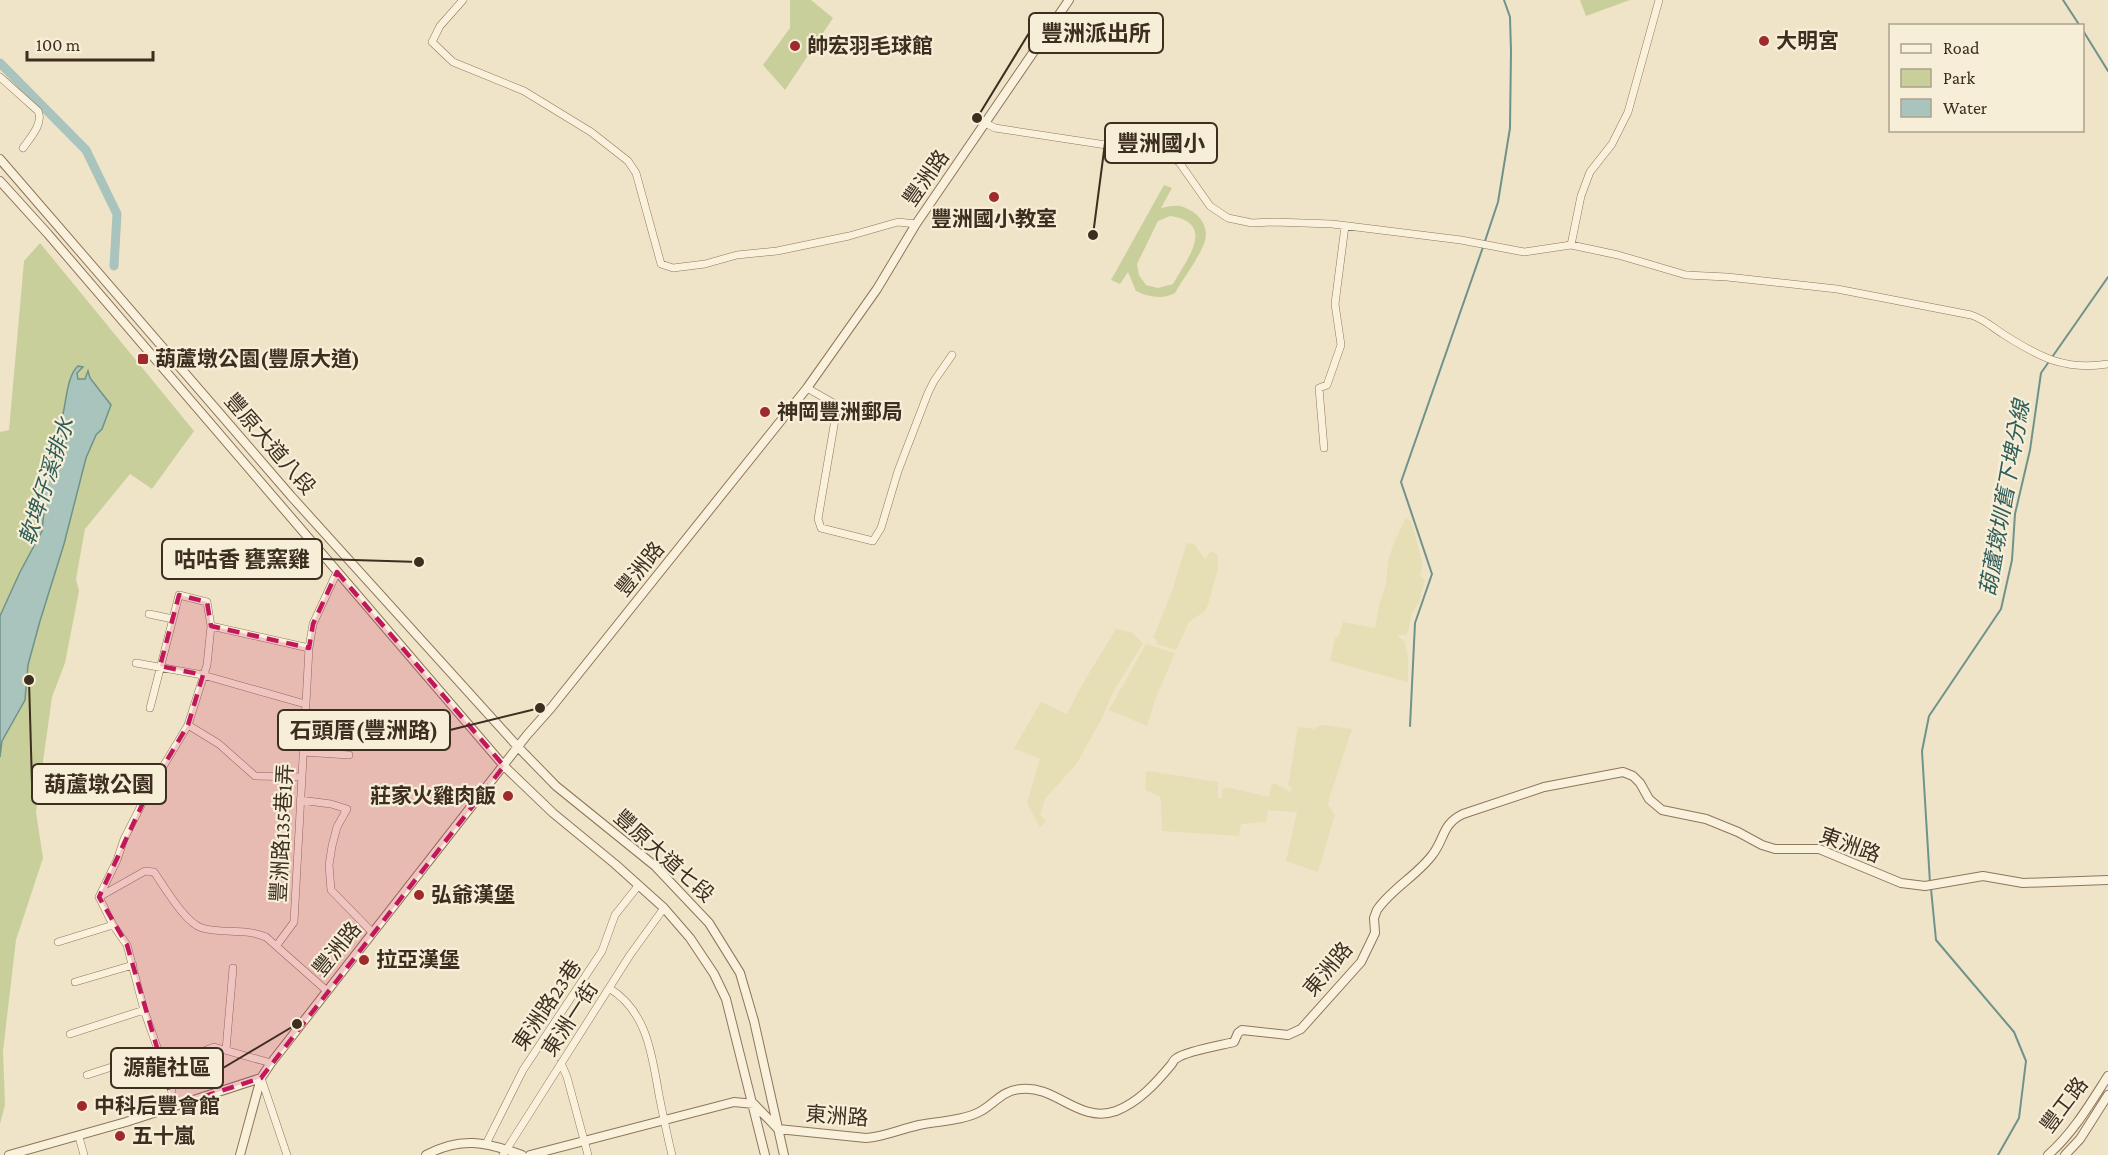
<svg xmlns="http://www.w3.org/2000/svg" width="2108" height="1155" viewBox="0 0 2108 1155" font-family="'Crimson Pro','Noto Sans TC',serif">
  <rect width="100%" height="100%" fill="#f0e4c8"/>
  <!-- farmland -->
  <path fill="#e6deb5" d="M 1406,518 L 1411,521 L 1423,564 L 1420,576 L 1425,580 L 1419,602 L 1412,613 L 1408,632 L 1406,635 L 1397,635 L 1405,642 L 1408,659 L 1408,682 L 1330,661 L 1335,638 L 1338,637 L 1343,622 L 1375,628 L 1379,605 L 1386,584 L 1388,562 L 1393,545 Z
    M 1187,543 L 1194,544 L 1205,559 L 1211,551 L 1218,555 L 1218,568 L 1208,605 L 1205,611 L 1189,622 L 1176,650 L 1156,644 L 1157,640 L 1153,638 L 1172,591 Z
    M 1116,629 L 1131,632 L 1143,643 L 1112,694 L 1103,716 L 1077,763 L 1045,799 L 1040,814 L 1046,821 L 1040,827 L 1027,803 L 1040,759 L 1014,748 L 1041,702 L 1067,714 L 1083,683 Z
    M 1146,644 L 1175,653 L 1155,700 L 1147,726 L 1109,710 Z
    M 1321,725 L 1352,729 L 1329,799 L 1328,805 L 1335,815 L 1318,872 L 1286,861 L 1297,812 L 1268,810 L 1266,822 L 1241,824 L 1239,836 L 1162,831 L 1161,800 L 1159,796 L 1145,790 L 1146,772 L 1148,771 L 1218,782 L 1218,798 L 1222,798 L 1222,790 L 1226,787 L 1269,797 L 1271,785 L 1275,783 L 1290,792 L 1292,789 L 1288,785 L 1298,727 L 1314,729 Z"/>
  <!-- green -->
  <path fill="#c9cf9b" fill-rule="evenodd" d="M 790,0 L 811,0 L 833,18 L 785,90 L 763,65 L 790,28 Z
    M 1580,0 L 1630,0 L 1586,16 Z
    M 1164,185 L 1172,188 L 1161,208 C 1167,207 1174,205 1180,206 C 1198,211 1211,226 1204,244 C 1197,261 1184,277 1175,293 C 1163,300 1148,297 1136,291 L 1128,272 L 1120,284 L 1111,280 ZM 1170,216 C 1217,223 1187,259 1173,284 L 1158,288 L 1146,285 L 1139,275 L 1137,264 L 1158,221 Z
    M 40,243 L 194,431 L 152,489 L 130,474 L 85,529 L 76,579 L 79,591 L 65,663 L 52,697 L 36,812 L 43,858 L 16,940 L 3,1051 L 5,1105 L 0,1124 L 0,432 L 9,430 L 24,261 Z"/>
  <!-- water -->
  <path fill="#a9c4bc" stroke="#6f938a" stroke-width="1.5" d="M 78,366 L 83,367 L 77,373 L 78,379 L 85,379 L 88,371 L 90,378 L 111,405 L 102,429 L 96,435 L 86,458 L 64,544 L 40,621 L 28,665 L 25,700 L 2,741 L 0,757 L 0,616 L 20,572 L 42,531 L 45,500 L 41,480 L 52,441 L 57,444 L 54,456 L 57,461 L 63,456 L 67,439 L 64,436 L 59,437 L 53,435 C 56,431 60,427 61,422 C 66,408 66,376 78,366 Z"/>
  <g fill="none" stroke-linecap="round" stroke-linejoin="round">
    <!-- stream -->
    <path stroke="#6f938a" stroke-width="2" d="M 2063,0 L 2080,26
      M 2082,29 L 2108,71
      M 1485,241 L 1498,202 L 1510,128 L 1511,51 L 1510,17 L 1504,0
      M 1410,726 L 1415,623 L 1432,574 L 1401,482 L 1483,247
      M 1930,883 L 1922,751 L 1929,716 L 2001,609 L 2012,560 L 2015,514 L 2030,450 L 2041,373 L 2108,277
      M 1931,889 L 1936,940 L 2014,1032 L 2026,1061 L 2019,1118 L 1998,1155"/>
    <!-- canal -->
    <path stroke="#a9c4bc" stroke-width="9" d="M 0,63 L 86,150 L 117,214 L 114,266"/>
    <!-- minor casing -->
    <g stroke="#8d765c" stroke-width="8">
      <path id="minor" d="M 463,0 L 440,26 L 432,42 L 453,62 L 524,91 L 591,132 L 628,161 L 636,173 L 661,264 L 673,268 L 705,264 L 737,255 L 777,251 L 849,236 L 898,222 L 916,224
        M 0,77 L 38,111 C 44,123 30,138 23,148
        M 985,123 L 995,128 L 1165,154 L 1179,162 L 1210,206 L 1228,218 L 1252,223 L 1274,222 L 1332,224 L 1461,240 L 1524,252 L 1571,245 L 1618,255 L 1686,275 L 1727,277 L 1837,289 L 1971,315 C 1984,319 1992,327 2003,334 C 2039,357 2065,371 2108,364
        M 1571,245 L 1581,196 L 1590,172 L 1612,144 L 1628,112 L 1659,0
        M 807,388 L 835,404 L 837,408 L 818,519 L 821,528 L 873,541 L 881,528 L 898,471 L 928,393 L 934,381 L 952,355
        M 1324,448 L 1319,388 L 1327,385 L 1341,345 L 1335,304 L 1345,226
        M 149,614 L 173,619
        M 136,663 L 203,675 L 305,704
        M 150,708 L 179,595 L 207,602 L 211,626
        M 188,725 L 219,744 L 255,776 L 301,777
        M 303,752 L 349,755
        M 300,800 L 331,804 L 347,809 L 337,827 L 332,846 L 329,865 L 331,890 L 373,933
        M 99,897 L 117,860 L 124,839 L 149,790 L 188,725 L 207,665 L 211,626 L 309,648
        M 99,897 L 145,871 L 154,872 C 164,886 185,923 202,928 C 223,934 245,928 266,937 L 327,991
        M 99,897 L 113,925 L 127,945 L 144,1010 L 171,1087 L 174,1106
        M 58,942 L 113,925
        M 277,945 L 294,922 L 309,648 L 313,624 L 337,572
        M 75,982 L 133,965
        M 609,988 C 647,1011 652,1055 659,1095 C 663,1115 667,1135 672,1155
        M 70,1034 L 144,1010
        M 226,1050 L 233,968
        M 561,1063 L 567,1077 L 588,1155
        M 166,1071 C 183,1070 196,1067 204,1051 L 214,1047 L 271,1063
        M 87,1075 L 158,1052
        M 261,1078 L 287,1155
        M 79,1137 L 84,1155
        M 486,1144 L 523,1070 L 602,951 L 615,915 L 638,886
        M 503,1155 L 630,955 L 664,908"/>
    </g>
    <!-- tertiary casing -->
    <g stroke="#8d765c" stroke-width="10">
      <path id="tertiary" d="M 0,159 L 291,496 L 518,747 L 556,786 L 655,866 L 709,923 L 740,973 L 754,1021 L 784,1155
        M 0,181 L 48,234 L 504,766 L 553,813 L 615,864 L 664,908 L 690,938 L 714,974 L 726,999 L 765,1155
        M 9,1155 L 126,1122 L 261,1078
        M 240,1155 L 261,1078 L 271,1063 L 527,735 L 551,708 L 807,388 L 877,289 L 916,224 L 1069,0
        M 426,1155 C 461,1136 486,1142 522,1155
        M 530,1155 L 734,1102 L 754,1104 L 778,1129 L 866,1138 C 884,1137 901,1129 919,1125 C 939,1121 963,1121 981,1111 C 995,1103 1003,1090 1021,1089 C 1056,1085 1079,1124 1116,1111 C 1139,1102 1156,1083 1171,1065 C 1175,1060 1172,1061 1177,1058 C 1186,1051 1222,1045 1234,1042 L 1238,1033 L 1242,1030 L 1288,1035 L 1301,1029 L 1361,962 L 1375,933 L 1374,918 L 1377,910 C 1392,888 1418,875 1433,854 C 1445,838 1442,824 1463,814 L 1544,787 L 1623,772 L 1633,776 L 1640,783 L 1649,799 L 1662,810 L 1706,819 L 1738,832 L 1762,845 L 1775,849 L 1819,849 L 1901,883 L 1925,886 L 1983,876 L 2023,883 L 2108,880
        M 2048,1155 C 2073,1133 2090,1104 2108,1076
        M 2065,1155 L 2080,1139 L 2108,1095"/>
    </g>
    <!-- minor -->
    <use href="#minor" stroke="#faf1dc" stroke-width="7"/>
    <!-- tertiary -->
    <use href="#tertiary" stroke="#faf1dc" stroke-width="8"/>
  </g>
  <!-- marked area -->
  <path fill="#c2185b" fill-opacity="0.2" stroke="#c2185b" stroke-width="4.5" stroke-dasharray="12 8" stroke-linejoin="round" d="M 337,572 L 504,766 L 261,1078 L 174,1106 L 127,945 L 99,897 L 149,790 L 188,725 L 203,675 L 160,666 L 179,595 L 207,602 L 211,626 L 309,648 L 313,624 Z"/>
  <!-- markers -->
  <g fill="#9e2a2b" stroke="#f7eed8" stroke-width="2">
    <circle cx="1764" cy="41" r="6"/>
    <circle cx="795" cy="46" r="6"/>
    <circle cx="994" cy="197" r="6"/>
    <rect x="137" y="353" width="12" height="12" rx="3"/>
    <circle cx="765" cy="412" r="6"/>
    <circle cx="508" cy="796" r="6"/>
    <circle cx="419" cy="895" r="6"/>
    <circle cx="364" cy="960" r="6"/>
    <circle cx="82" cy="1106" r="6"/>
    <circle cx="120" cy="1136" r="6"/>
  </g>
  <g text-anchor="middle" stroke-width="4.5" stroke-linejoin="round" paint-order="stroke">
    <!-- poi labels -->
    <g font-size="21" font-weight="bold" fill="#3d2e20" stroke="#f7eed8" text-anchor="start">
      <text x="1776" y="48">大明宮</text>
      <text x="807" y="53">帥宏羽毛球館</text>
      <text x="994" y="226" text-anchor="middle">豐洲國小教室</text>
      <text x="155" y="366">葫蘆墩公園(豐原大道)</text>
      <text x="777" y="419">神岡豐洲郵局</text>
      <text x="496" y="803" text-anchor="end">莊家火雞肉飯</text>
      <text x="431" y="902">弘爺漢堡</text>
      <text x="376" y="967">拉亞漢堡</text>
      <text x="94" y="1113">中科后豐會館</text>
      <text x="132" y="1143">五十嵐</text>
    </g>
    <!-- street labels -->
    <g font-size="21" fill="#3d2e20" stroke="#f7eed8">
      <text transform="translate(926 178) rotate(-55)" y="7">豐洲路</text>
      <text transform="translate(270 444) rotate(49)" y="7">豐原大道八段</text>
      <text transform="translate(640 569) rotate(-51)" y="7">豐洲路</text>
      <text transform="translate(282 833) rotate(-87)" y="7">豐洲路135巷1弄</text>
      <text transform="translate(1850 845) rotate(20)" y="7">東洲路</text>
      <text transform="translate(664 856) rotate(42)" y="7">豐原大道七段</text>
      <text transform="translate(337 949) rotate(-51)" y="7">豐洲路</text>
      <text transform="translate(1328 969) rotate(-50)" y="7">東洲路</text>
      <text transform="translate(547 1005) rotate(-56)" y="7">東洲路23巷</text>
      <text transform="translate(570 1019) rotate(-57)" y="7">東洲一街</text>
      <text transform="translate(2064 1105) rotate(-53)" y="7">豐工路</text>
      <text transform="translate(837 1116) rotate(4)" y="7">東洲路</text>
    </g>
    <!-- water labels -->
    <g font-size="22" font-style="italic" fill="#2f5d5a" stroke="#f7eed8">
      <text transform="translate(46 481) rotate(-72)" y="8">軟埤仔溪排水</text>
      <text transform="translate(2004 498) rotate(-80)" y="8">葫蘆墩圳舊下埤分線</text>
    </g>
  </g>
  <!-- callouts -->
  <path fill="none" stroke="#3d2e20" stroke-width="2" d="M977 118L1029 33M1093 235L1105 143M419 562L322 559M540 708L450 730M29 680L32 784M297 1024L223 1068"/>
  <g fill="#3d2e20" stroke="#f7eed8" stroke-width="2">
    <circle cx="977" cy="118" r="6"/>
    <circle cx="1093" cy="235" r="6"/>
    <circle cx="419" cy="562" r="6"/>
    <circle cx="540" cy="708" r="6"/>
    <circle cx="29" cy="680" r="6"/>
    <circle cx="297" cy="1024" r="6"/>
  </g>
  <g fill="#f7eed8" stroke="#3d2e20" stroke-width="2">
    <rect x="1029" y="13" width="134" height="40" rx="6"/>
    <rect x="1105" y="123" width="112" height="40" rx="6"/>
    <rect x="162" y="539" width="160" height="40" rx="6"/>
    <rect x="278" y="710" width="172" height="40" rx="6"/>
    <rect x="32" y="764" width="134" height="40" rx="6"/>
    <rect x="111" y="1048" width="112" height="40" rx="6"/>
  </g>
  <g font-size="22" text-anchor="middle" font-weight="bold" fill="#3d2e20">
    <text x="1096" y="41">豐洲派出所</text>
    <text x="1161" y="151">豐洲國小</text>
    <text x="242" y="567">咕咕香 甕窯雞</text>
    <text x="364" y="738">石頭厝(豐洲路)</text>
    <text x="99" y="792">葫蘆墩公園</text>
    <text x="167" y="1075">源龍社區</text>
  </g>
  <!-- legend -->
  <rect x="1889" y="24" width="195" height="108" fill="#f7eed8" stroke="#ada18e" stroke-width="1.5"/>
  <rect x="1901" y="44" width="30" height="9" fill="#faf1dc" stroke="#ada18e" stroke-width="1.5"/>
  <text x="1943" y="54" font-size="18" fill="#3d2e20">Road</text>
  <rect x="1901" y="69" width="30" height="18" fill="#c9cf9b" stroke="#ada18e" stroke-width="1.5"/>
  <text x="1943" y="84" font-size="18" fill="#3d2e20">Park</text>
  <rect x="1901" y="99" width="30" height="18" fill="#a9c4bc" stroke="#ada18e" stroke-width="1.5"/>
  <text x="1943" y="114" font-size="18" fill="#3d2e20">Water</text>
  <!-- scale -->
  <path d="M27 51v9h126v-9" fill="none" stroke="#3d2e20" stroke-width="3"/>
  <text x="36" y="51" font-size="18" fill="#3d2e20" stroke="#f7eed8" stroke-width="4.5" paint-order="stroke">100 m</text>
</svg>
